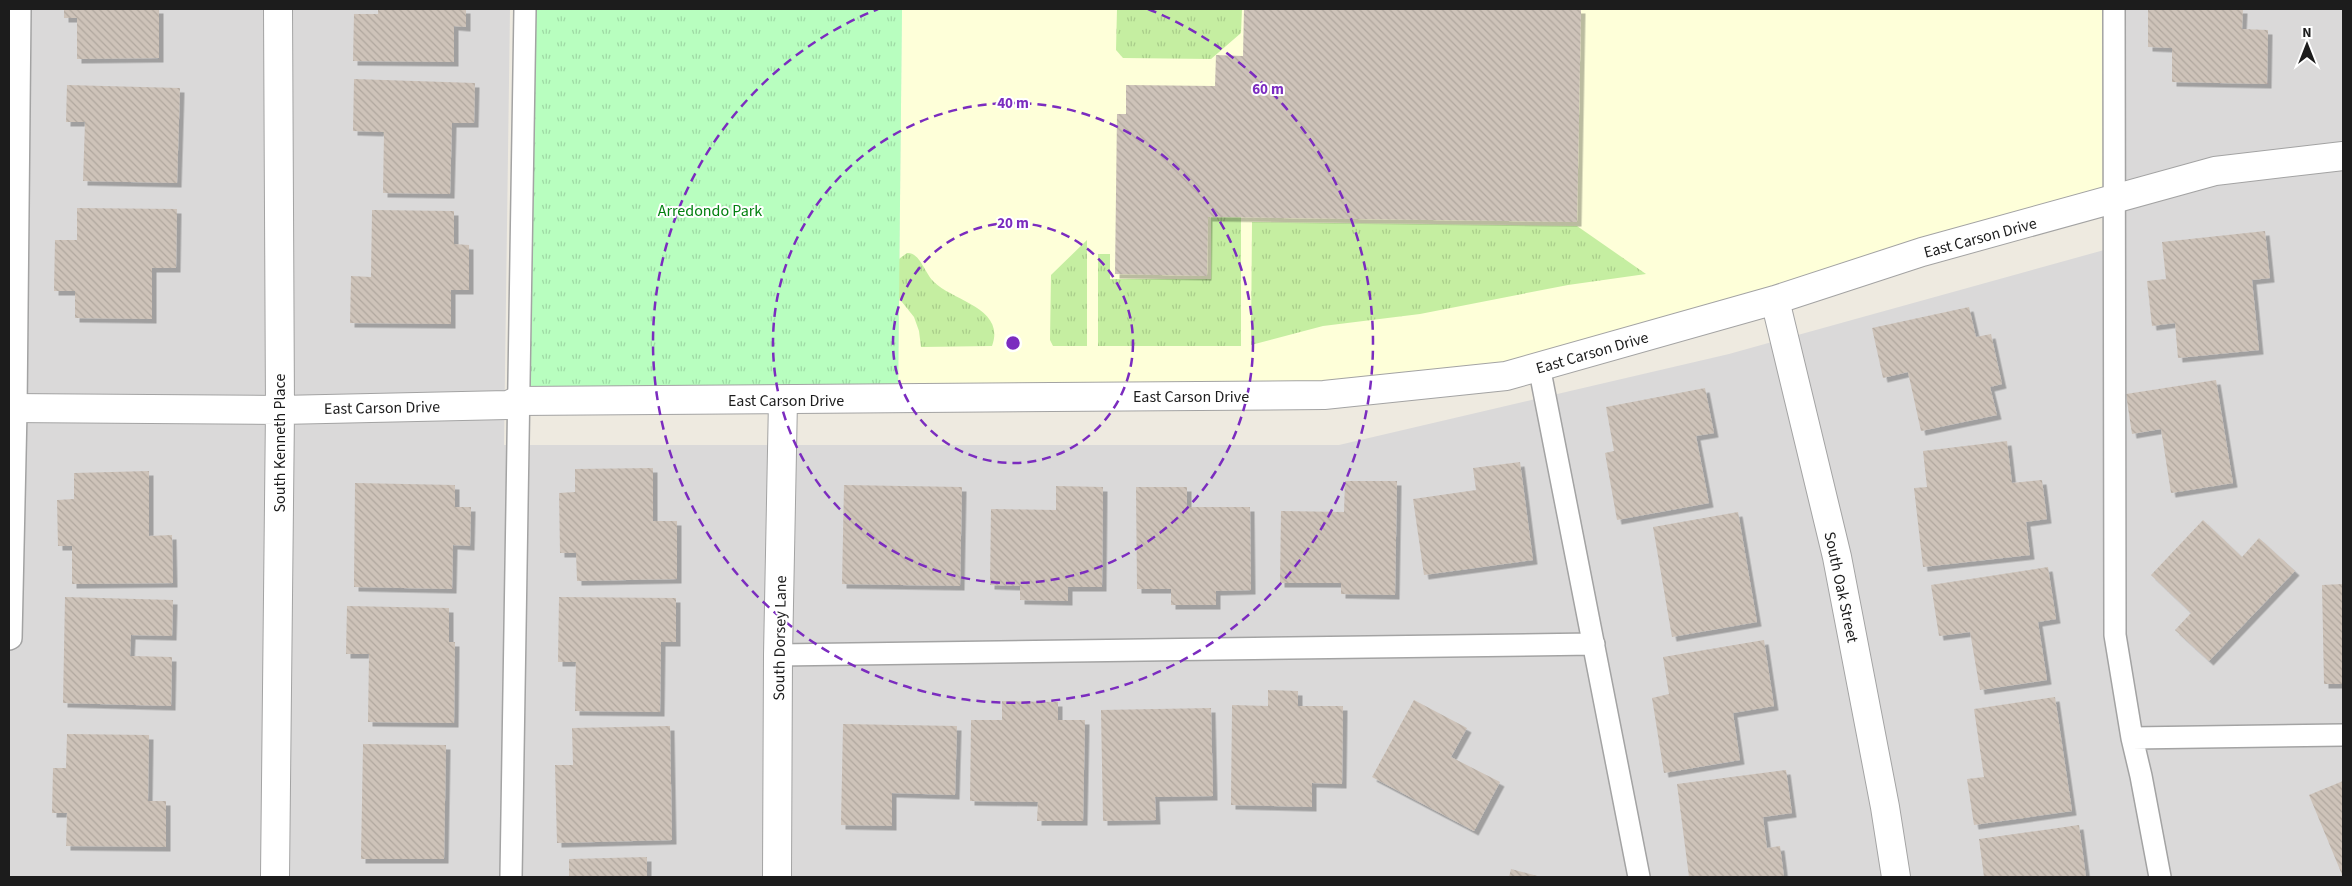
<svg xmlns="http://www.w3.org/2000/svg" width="2352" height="886" viewBox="0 0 2352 886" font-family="'Source Sans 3',sans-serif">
  <defs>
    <pattern id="grass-tufts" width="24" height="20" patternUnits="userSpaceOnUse" patternTransform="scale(1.25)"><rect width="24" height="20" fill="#c5eea1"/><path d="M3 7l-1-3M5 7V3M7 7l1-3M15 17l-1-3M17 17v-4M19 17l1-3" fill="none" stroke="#a9cc8a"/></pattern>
    <pattern id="park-tufts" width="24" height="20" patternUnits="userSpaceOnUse" patternTransform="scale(1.25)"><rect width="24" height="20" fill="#b8febf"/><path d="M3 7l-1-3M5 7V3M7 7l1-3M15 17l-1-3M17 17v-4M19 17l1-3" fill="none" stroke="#9ed9a4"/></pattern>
    <pattern id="building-back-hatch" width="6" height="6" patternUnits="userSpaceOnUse" patternTransform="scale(1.25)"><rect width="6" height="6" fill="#cec3b9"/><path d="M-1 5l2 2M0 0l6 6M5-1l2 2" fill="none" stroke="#b0a79e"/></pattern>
    <filter id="shadow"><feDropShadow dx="4.5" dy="4.5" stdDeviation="0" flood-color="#0004"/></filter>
  </defs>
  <rect width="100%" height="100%" fill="#eeeae0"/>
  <!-- residential -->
  <path fill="#dad9d9" d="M 9,9 L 510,9 L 504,445 L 1339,445 L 1729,354 L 2115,247 L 2116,9 L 2343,9 L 2343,877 L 9,877 Z"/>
  <!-- education -->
  <path fill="#feffd9" d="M 902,9 L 2114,9 L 2115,200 L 1506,376 L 898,399 Z"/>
  <!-- grass -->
  <path fill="url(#grass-tufts)" d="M 1117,9 L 1242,9 L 1241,33 L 1211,59 L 1123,58 L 1116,50 Z
    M 1211,217 L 1241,217 L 1241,346 L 1098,346 L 1098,254 L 1110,254 L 1110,279 L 1211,279 Z
    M 1252,222 L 1577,226 L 1646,274 L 1568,285 L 1420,314 L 1323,326 L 1251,345 Z
    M 1087,240 L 1087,346 L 1053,346 L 1050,340 L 1051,275 Z
    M 907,253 C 920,252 925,274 934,282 C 953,301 1006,308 992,346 L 921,347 L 919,331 L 914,317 L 894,292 L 895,262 Z"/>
  <!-- park -->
  <path fill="url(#park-tufts)" d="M 525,9 L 902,9 L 898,399 L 517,401 Z"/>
  <!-- building -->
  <path fill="url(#building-back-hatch)" filter="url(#shadow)" d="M 64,9 L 159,9 L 159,58 L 77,59 L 77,18 L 64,18 Z
    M 378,9 L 466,9 L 466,27 L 454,26 L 454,62 L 353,61 L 354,14 L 378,14 Z
    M 1244,9 L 1581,9 L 1577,222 L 1208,217 L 1207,276 L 1115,274 L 1117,114 L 1126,114 L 1126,85 L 1215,86 L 1216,55 L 1243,56 Z
    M 2148,9 L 2243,9 L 2242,29 L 2268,30 L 2267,84 L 2172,82 L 2172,48 L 2148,47 Z
    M 354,79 L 475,83 L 474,123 L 452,123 L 450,194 L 383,193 L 384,132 L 353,131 Z
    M 67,85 L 180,88 L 177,183 L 83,181 L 85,122 L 66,122 Z
    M 77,208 L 177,209 L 176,268 L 152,268 L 152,319 L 75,318 L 75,291 L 54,291 L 55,240 L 77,240 Z
    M 372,210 L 454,211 L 454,244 L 469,245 L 469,290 L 451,290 L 451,324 L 350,323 L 351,276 L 371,277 Z
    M 2265,231 L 2270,278 L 2252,280 L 2259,350 L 2178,358 L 2175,323 L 2152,326 L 2147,281 L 2166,279 L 2162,242 Z
    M 1969,307 L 1976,337 L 1991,334 L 2002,384 L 1990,387 L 1997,415 L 1921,431 L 1908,372 L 1883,378 L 1872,328 Z
    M 2216,380 L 2233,483 L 2171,493 L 2161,429 L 2132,434 L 2126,394 Z
    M 1705,388 L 1714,433 L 1696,436 L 1709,503 L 1617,520 L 1605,453 L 1614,451 L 1606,407 Z
    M 2007,441 L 2012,483 L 2042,480 L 2047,519 L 2026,522 L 2030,555 L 1923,567 L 1914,488 L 1927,487 L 1923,451 Z
    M 1520,462 L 1533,560 L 1424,575 L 1413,499 L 1476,490 L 1473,468 Z
    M 653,468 L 653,521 L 677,521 L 677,579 L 577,581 L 576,553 L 560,553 L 559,493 L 575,492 L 575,469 Z
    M 149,471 L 149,536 L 172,535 L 173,583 L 72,584 L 72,546 L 58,546 L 57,500 L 74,499 L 74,473 Z
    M 1345,481 L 1397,481 L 1395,595 L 1341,594 L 1341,583 L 1280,583 L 1281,511 L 1344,512 Z
    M 355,483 L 455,485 L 455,507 L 471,507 L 470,546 L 453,545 L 452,589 L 354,587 Z
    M 844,485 L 962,487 L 960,586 L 842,584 Z
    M 1056,486 L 1103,487 L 1102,587 L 1068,587 L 1068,601 L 1020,600 L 1020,586 L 990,585 L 991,509 L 1056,510 Z
    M 1136,487 L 1187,487 L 1187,507 L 1250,507 L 1251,590 L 1216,591 L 1216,605 L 1171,605 L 1171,589 L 1137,589 Z
    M 1738,512 L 1757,622 L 1672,637 L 1653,527 Z
    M 2203,520 L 2242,557 L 2259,538 L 2295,571 L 2209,661 L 2175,630 L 2191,613 L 2151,575 Z
    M 2048,567 L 2056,619 L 2038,622 L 2047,680 L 1980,690 L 1970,632 L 1939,636 L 1931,585 Z
    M 2343,584 L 2343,684 L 2324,684 L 2322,585 Z
    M 65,597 L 173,600 L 172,636 L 131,635 L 130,656 L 172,657 L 171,706 L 63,703 Z
    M 559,597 L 676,598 L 676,642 L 661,642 L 660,712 L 575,711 L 576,662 L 558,662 Z
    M 347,606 L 449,608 L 449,642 L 455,642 L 454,723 L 368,722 L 369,654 L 346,654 Z
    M 1764,640 L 1774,706 L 1733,713 L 1740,760 L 1664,773 L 1652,698 L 1669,694 L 1663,657 Z
    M 1268,690 L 1298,691 L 1298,706 L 1343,706 L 1342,784 L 1312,783 L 1312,807 L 1231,805 L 1232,705 L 1268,706 Z
    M 2055,697 L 2072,811 L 1974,825 L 1967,779 L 1984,777 L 1974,709 Z
    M 1414,700 L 1467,728 L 1451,757 L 1500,782 L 1474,831 L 1372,777 Z
    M 1002,701 L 1058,702 L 1058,720 L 1085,720 L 1083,821 L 1037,821 L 1038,802 L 970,801 L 971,720 L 1002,720 Z
    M 1211,708 L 1213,796 L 1155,797 L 1156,820 L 1103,821 L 1101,710 Z
    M 843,724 L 957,726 L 955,795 L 892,793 L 892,826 L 841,825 Z
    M 670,726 L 672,840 L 557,843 L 555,765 L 573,765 L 572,728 Z
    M 67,734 L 149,735 L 148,801 L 166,801 L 166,847 L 66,846 L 67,813 L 52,813 L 53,768 L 66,768 Z
    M 363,744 L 446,745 L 444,859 L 361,859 Z
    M 1786,770 L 1792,813 L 1763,817 L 1767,848 L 1780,846 L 1784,877 L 1689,877 L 1677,784 Z
    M 2343,781 L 2343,877 L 2309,795 Z
    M 2079,825 L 2086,877 L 1984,877 L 1979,839 Z
    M 647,857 L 647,877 L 569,877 L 569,859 Z
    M 1511,869 L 1541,877 L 1509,877 Z"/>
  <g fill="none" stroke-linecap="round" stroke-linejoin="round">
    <!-- lane casing -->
    <g stroke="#a3a3a3" stroke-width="24">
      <path id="lane" d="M 2114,9 L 2115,635 L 2132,738 L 2141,776 L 2160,877
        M 1539,366 L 1639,877
        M 9,639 L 11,638 L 16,410 L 20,9
        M 778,655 L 1594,644
        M 2132,738 L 2343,735
        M 511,877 L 525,9"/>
    </g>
    <!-- street casing -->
    <g stroke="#a3a3a3" stroke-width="30">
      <path id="street" d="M 1775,300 L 1837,557 L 1885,807 L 1896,877
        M 9,408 L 280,410 L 508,405 L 517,401 L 1324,395 L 1506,376 L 1775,300 L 1922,252 L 2215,171 L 2343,156
        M 275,877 L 280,410 L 278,9
        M 777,877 L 778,655 L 783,400"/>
    </g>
    <!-- lane -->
    <use href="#lane" stroke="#fff" stroke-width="21"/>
    <!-- street -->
    <use href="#street" stroke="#fff" stroke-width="28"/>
  </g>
  <!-- distance rings -->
  <g fill="none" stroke="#7b2cbf" stroke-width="2.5" stroke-dasharray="9 6">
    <circle cx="1013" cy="343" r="120"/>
    <circle cx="1013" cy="343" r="240"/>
    <path d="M1148 9A360 360 0 1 1 878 9"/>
  </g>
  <g text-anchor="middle" stroke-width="4" stroke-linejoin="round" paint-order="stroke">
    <!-- park labels -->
    <g font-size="16" fill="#038110" stroke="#fff">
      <text x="710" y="216">Arredondo Park</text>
    </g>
    <!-- street labels -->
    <g font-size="16" fill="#1c1c1c" stroke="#fff">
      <text transform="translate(1980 237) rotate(-15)" y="6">East Carson Drive</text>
      <text transform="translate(1592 352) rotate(-16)" y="6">East Carson Drive</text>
      <text x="1191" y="402">East Carson Drive</text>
      <text x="786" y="406">East Carson Drive</text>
      <text transform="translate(382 407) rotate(-1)" y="6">East Carson Drive</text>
      <text transform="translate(279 443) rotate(-90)" y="6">South Kenneth Place</text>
      <text transform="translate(1842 587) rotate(78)" y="6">South Oak Street</text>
      <text transform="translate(779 638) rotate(-89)" y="6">South Dorsey Lane</text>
    </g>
  </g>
  <circle cx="1013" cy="343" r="8" fill="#7b2cbf" stroke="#fff" stroke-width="2.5"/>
  <g font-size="15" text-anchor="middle" font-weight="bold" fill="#7b2cbf" stroke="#fff" stroke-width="4" stroke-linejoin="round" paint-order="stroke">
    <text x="1268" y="94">60 m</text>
    <text x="1013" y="108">40 m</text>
    <text x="1013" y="228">20 m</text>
  </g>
  <!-- border -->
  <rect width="2352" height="886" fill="none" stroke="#1c1c1c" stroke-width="20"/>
  <!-- north arrow -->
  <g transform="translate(2307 45)" stroke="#ffffff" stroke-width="4" paint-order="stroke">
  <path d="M0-4L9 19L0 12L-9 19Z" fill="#1c1c1c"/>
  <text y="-8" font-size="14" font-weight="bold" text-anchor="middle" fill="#1c1c1c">N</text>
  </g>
</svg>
